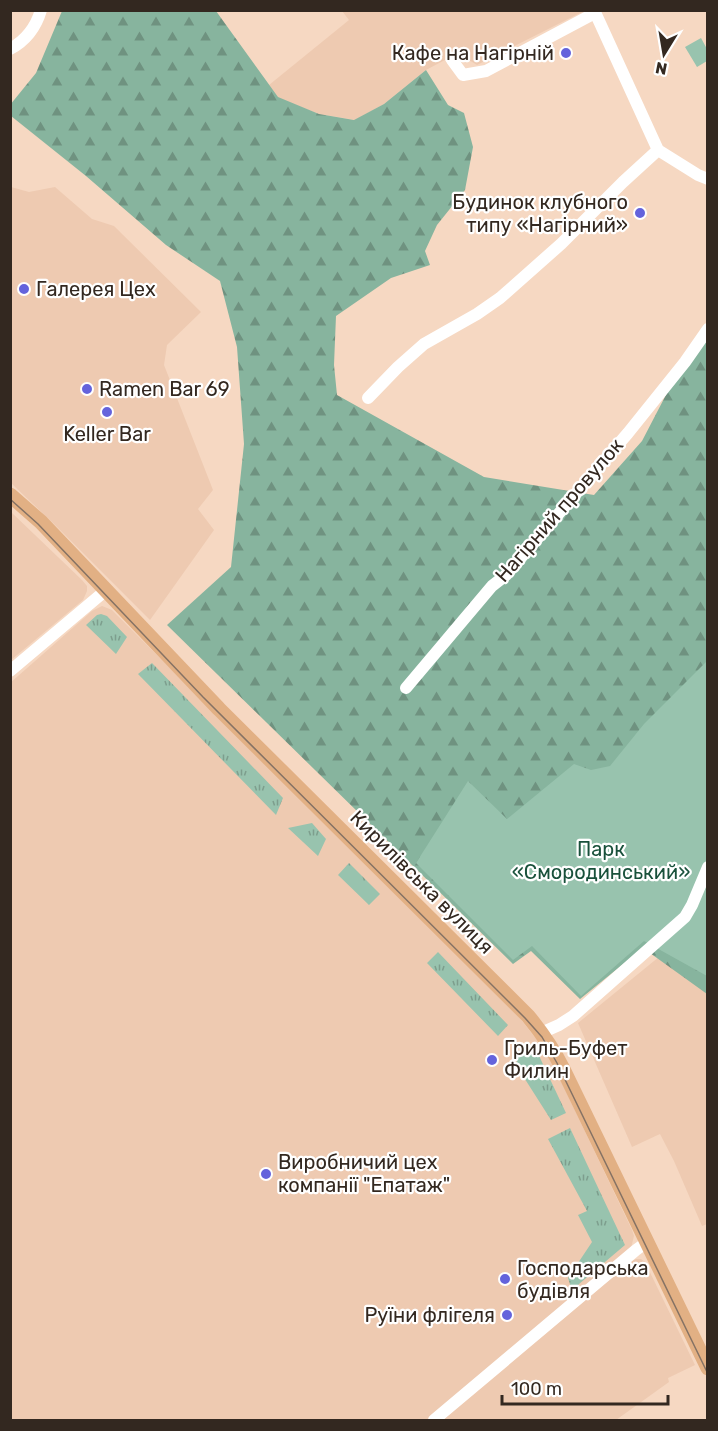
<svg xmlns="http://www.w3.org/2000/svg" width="718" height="1431" viewBox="0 0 718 1431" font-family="Rubik,sans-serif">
  <defs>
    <pattern id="grass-tufts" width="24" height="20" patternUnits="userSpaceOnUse" patternTransform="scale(1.5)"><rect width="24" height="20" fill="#98c3ae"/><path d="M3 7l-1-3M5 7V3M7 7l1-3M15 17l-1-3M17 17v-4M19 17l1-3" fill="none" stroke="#7d9e8d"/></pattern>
    <pattern id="forest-firs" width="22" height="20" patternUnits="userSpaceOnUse" patternTransform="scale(1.5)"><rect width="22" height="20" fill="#87b49e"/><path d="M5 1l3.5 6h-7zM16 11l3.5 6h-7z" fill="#6f9280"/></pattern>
  </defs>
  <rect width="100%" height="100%" fill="#f6d8c2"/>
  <!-- built -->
  <path fill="#eecab1" d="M 586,10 L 477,65 L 458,53 L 426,70 L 384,104 L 355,120 L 319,114 L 278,98 L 269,85 L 349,20 L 342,11 Z
    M 11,187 L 29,192 L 55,187 L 92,219 L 114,226 L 201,312 L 167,345 L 164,365 L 213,490 L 198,509 L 214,530 L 150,620 L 53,523 L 11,483 Z
    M 11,512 L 82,580 L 87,586 L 87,591 L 83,600 L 11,660 Z
    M 102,606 L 112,610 L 519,1017 L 548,1054 L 632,1230 L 634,1236 L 631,1248 L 427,1420 L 11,1420 L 10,683 L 92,611 Z
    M 665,952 L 707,976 L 707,1224 L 702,1226 L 674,1161 L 660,1134 L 632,1147 L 578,1023 Z
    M 636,1259 L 641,1259 L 645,1262 L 695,1365 L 668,1378 L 669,1382 L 616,1420 L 442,1420 L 632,1261 Z"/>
  <!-- grass -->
  <path fill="url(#grass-tufts)" d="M 101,614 L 107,616 L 127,637 L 116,654 L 86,625 L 97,615 Z
    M 152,663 L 283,798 L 276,815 L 138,674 Z
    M 312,823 L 326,839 L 318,856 L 288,828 Z
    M 349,863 L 380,894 L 369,905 L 338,875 Z
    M 438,952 L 508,1025 L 498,1036 L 427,963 Z
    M 533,1043 L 566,1113 L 551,1120 L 516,1065 L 519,1051 Z
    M 570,1128 L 625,1245 L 572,1290 L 568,1278 L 592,1242 L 578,1215 L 587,1211 L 548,1139 Z"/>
  <!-- forest -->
  <path fill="url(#forest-firs)" d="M 62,11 L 216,11 L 278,97 L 319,114 L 354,120 L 384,104 L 426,70 L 448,105 L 464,113 L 473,147 L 465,190 L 437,225 L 425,251 L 430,265 L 391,278 L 336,316 L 334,365 L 337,395 L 484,477 L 594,495 L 642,441 L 668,391 L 707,338 L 707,994 L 643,948 L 580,999 L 531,951 L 513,964 L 167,625 L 231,567 L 244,444 L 237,347 L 220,281 L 166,245 L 86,176 L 11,116 L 10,105 L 36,73 Z"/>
  <!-- park -->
  <path fill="#98c3ae" d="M 701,38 L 707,49 L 707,61 L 697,67 L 685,47 Z
    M 707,661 L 707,976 L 644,941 L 581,996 L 532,946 L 513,960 L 416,863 L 468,781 L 507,819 L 574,764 L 591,770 L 610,766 L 644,724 Z"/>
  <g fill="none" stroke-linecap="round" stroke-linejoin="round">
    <!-- minor -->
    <path stroke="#fff" stroke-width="12" d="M 594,10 L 658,150 L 698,175 L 708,179
      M 10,49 C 25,41 36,27 41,10
      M 452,60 L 463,75 L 486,71 L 595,13
      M 368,398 L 398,367 L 424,344 L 477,314 L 500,298 L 561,244 L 623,182 L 658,150
      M 10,671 L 105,591
      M 406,688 L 492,586 L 506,575 L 628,433 L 685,362 L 708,329
      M 541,1033 L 559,1025 L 573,1016 L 685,917 L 692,905 L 708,867
      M 434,1420 L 636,1250 L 647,1242"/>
    <!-- major -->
    <path stroke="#e2b084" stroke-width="15" d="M 10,495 L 41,522 L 219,709 L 528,1016 C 542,1033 553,1049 563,1069 L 708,1368"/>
    <!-- tram -->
    <path stroke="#857264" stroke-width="1.5" d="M 10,499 L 38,524 L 203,697 L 525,1018 L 542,1037 L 557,1063 L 708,1374"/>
  </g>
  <!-- markers -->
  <g fill="#6463dc" stroke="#fff" stroke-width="2">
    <circle cx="566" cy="53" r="6"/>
    <circle cx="640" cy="213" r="6"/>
    <circle cx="24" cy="289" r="6"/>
    <circle cx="87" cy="389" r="6"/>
    <circle cx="107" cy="412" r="6"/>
    <circle cx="492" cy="1060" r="6"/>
    <circle cx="266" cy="1174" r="6"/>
    <circle cx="505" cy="1279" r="6"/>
    <circle cx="507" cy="1315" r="6"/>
  </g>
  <g text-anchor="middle" stroke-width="4.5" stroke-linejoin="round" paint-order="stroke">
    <!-- poi labels -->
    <g font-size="20" fill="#332820" stroke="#fff" text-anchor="start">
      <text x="554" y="60" text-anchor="end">Кафе на Нагірній</text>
      <text x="628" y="209" text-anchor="end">Будинок клубного<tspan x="628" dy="23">типу «Нагірний»</tspan></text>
      <text x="36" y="296">Галерея Цех</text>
      <text x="99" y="396">Ramen Bar 69</text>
      <text x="107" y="441" text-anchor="middle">Keller Bar</text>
      <text x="504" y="1055">Гриль-Буфет<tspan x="504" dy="23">Филин</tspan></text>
      <text x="278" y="1169">Виробничий цех<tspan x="278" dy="23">компанії "Епатаж"</tspan></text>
      <text x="517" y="1275">Господарська<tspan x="517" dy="23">будівля</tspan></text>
      <text x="495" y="1322" text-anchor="end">Руїни флігеля</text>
    </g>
    <!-- street labels -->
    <g font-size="20" fill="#332820" stroke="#fff">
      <text transform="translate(559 510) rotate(-49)" y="7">Нагірний провулок</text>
      <text transform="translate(422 882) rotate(45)" y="7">Кирилівська вулиця</text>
    </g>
    <!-- park labels -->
    <g font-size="20" fill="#19513b" stroke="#fff">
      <text x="601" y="856">Парк<tspan x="601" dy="23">«Смородинський»</tspan></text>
    </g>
  </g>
  <!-- border -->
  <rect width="718" height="1431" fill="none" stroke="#332820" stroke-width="24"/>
  <!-- north arrow -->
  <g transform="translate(664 54) rotate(191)" stroke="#ffffff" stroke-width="4.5" paint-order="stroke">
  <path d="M0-4.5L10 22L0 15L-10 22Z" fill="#332820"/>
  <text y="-9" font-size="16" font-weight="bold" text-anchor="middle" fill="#332820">N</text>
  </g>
  <!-- scale -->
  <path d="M502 1395v9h166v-9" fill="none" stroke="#332820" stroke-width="3"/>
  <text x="511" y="1395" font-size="18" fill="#332820" stroke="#ffffff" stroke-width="4.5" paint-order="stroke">100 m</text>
</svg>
